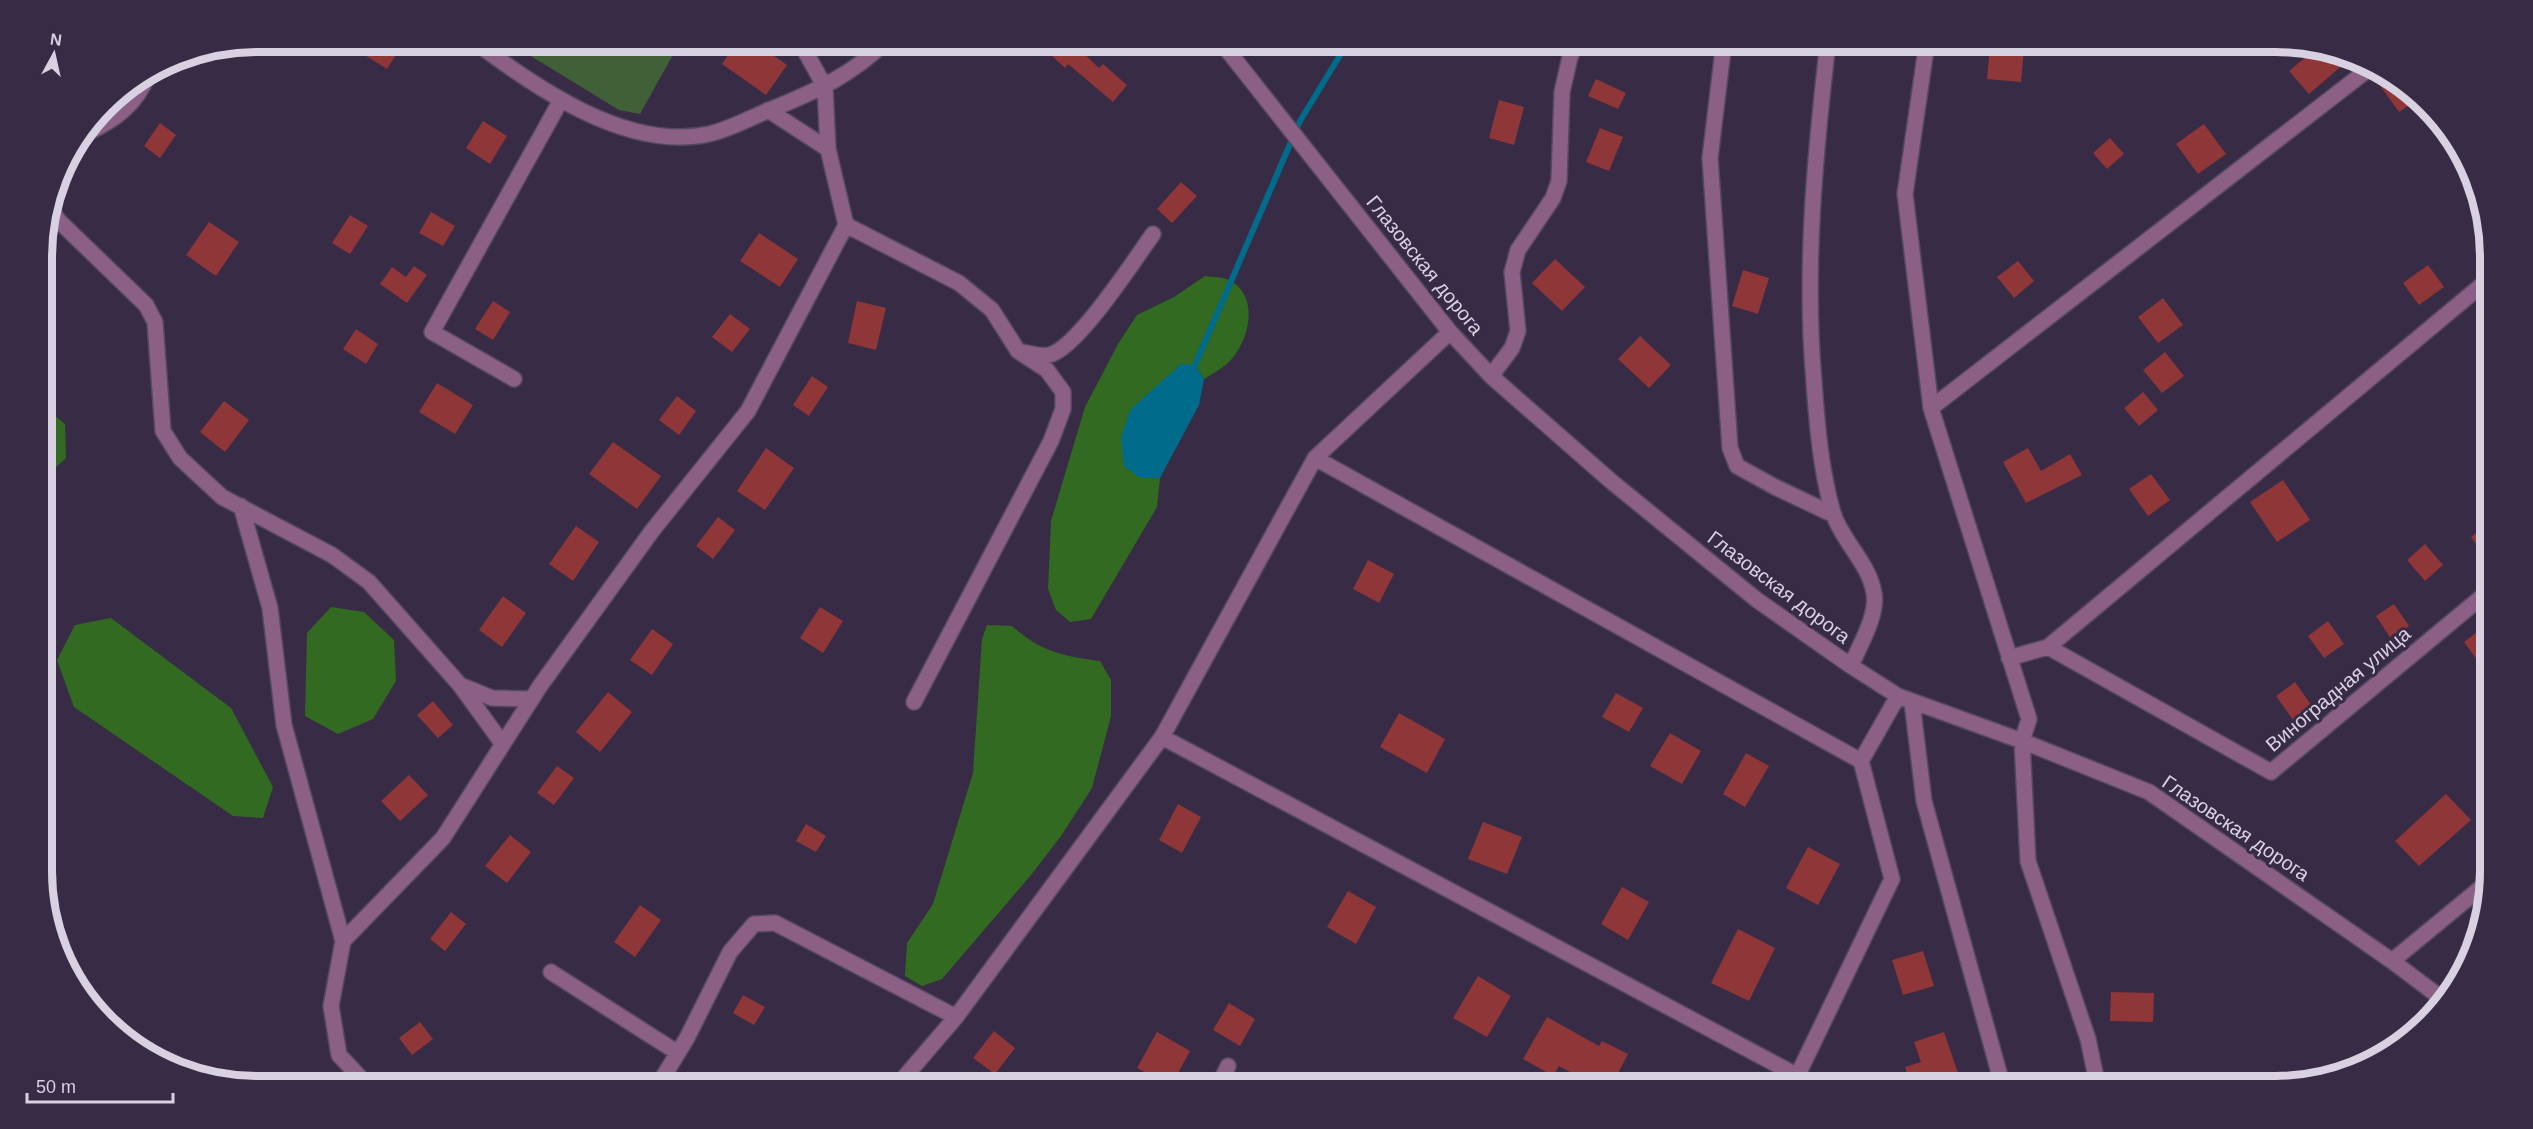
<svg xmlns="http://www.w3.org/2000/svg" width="2533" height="1129" viewBox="0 0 2533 1129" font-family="Arial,sans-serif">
  <rect width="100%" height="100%" fill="#382b45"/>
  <!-- green -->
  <path fill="#406138" d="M 508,42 L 680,42 L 640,114 L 619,110 Z"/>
  <!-- forest -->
  <path fill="#326a22" d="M 1205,276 C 1212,277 1223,277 1229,280 C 1261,296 1249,343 1228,363 C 1221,369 1212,374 1204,379 L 1195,365 L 1140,478 L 1160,478 L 1157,507 L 1091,619 L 1070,622 L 1056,610 L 1048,589 L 1051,521 L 1085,407 L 1118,344 L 1137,315 L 1174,297 Z
    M 43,406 L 65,424 L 66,458 L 43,479 Z
    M 331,607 L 364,612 L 394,640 L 396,681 L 373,719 L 338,734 L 305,716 L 307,633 Z
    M 111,618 L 231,708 L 273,787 L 263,818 L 233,816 L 74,707 L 57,660 L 75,625 Z
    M 987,625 L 1012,626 C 1041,652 1063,656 1100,661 L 1111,680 L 1111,716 L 1092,788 L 1061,836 L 1031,875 L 942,979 L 922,986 L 905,976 L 907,943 L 933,904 L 973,773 L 982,639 Z"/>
  <!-- water -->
  <path fill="#006b8b" d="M 1181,364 L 1195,365 L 1204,379 L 1199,405 L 1160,478 L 1140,478 L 1124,466 L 1121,438 L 1130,410 Z"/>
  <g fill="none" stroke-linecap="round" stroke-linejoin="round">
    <!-- stream -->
    <path stroke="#006b8b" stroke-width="6" d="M 1195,365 L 1300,121 L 1348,42"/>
  </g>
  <!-- building -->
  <path fill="#8f3638" d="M 366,42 L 404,42 L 387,69 L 360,52 Z
    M 737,42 L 754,42 L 787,65 L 766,95 L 722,64 Z
    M 1037,42 L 1072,42 L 1099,68 L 1103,64 L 1127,85 L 1113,102 L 1068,64 L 1065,68 Z
    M 1990,46 L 2024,49 L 2021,82 L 1987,79 Z
    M 2314,50 L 2352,57 L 2309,94 L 2289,71 Z
    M 2378,74 L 2405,94 L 2414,102 L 2399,112 L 2374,77 Z
    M 1596,79 L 1626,93 L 1618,109 L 1588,96 Z
    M 1499,100 L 1524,107 L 1514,145 L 1489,138 Z
    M 483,121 L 507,136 L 490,164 L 466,148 Z
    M 160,123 L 176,135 L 160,158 L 144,146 Z
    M 2204,124 L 2226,154 L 2198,174 L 2176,144 Z
    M 1600,128 L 1623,137 L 1609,171 L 1586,162 Z
    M 2110,138 L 2124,154 L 2107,169 L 2093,153 Z
    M 1181,182 L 1197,196 L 1172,223 L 1157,209 Z
    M 431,212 L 455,226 L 443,246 L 419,233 Z
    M 350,215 L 368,226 L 350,254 L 332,243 Z
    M 209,222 L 239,242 L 216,276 L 186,255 Z
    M 759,233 L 798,259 L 780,287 L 740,261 Z
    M 1555,259 L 1585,287 L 1562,311 L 1532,283 Z
    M 2018,261 L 2034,281 L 2014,298 L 1997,277 Z
    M 2428,265 L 2444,287 L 2419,305 L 2403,283 Z
    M 414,266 L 427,275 L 407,303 L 380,284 L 392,267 L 406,277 Z
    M 1743,270 L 1769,278 L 1758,314 L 1732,306 Z
    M 2163,298 L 2183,325 L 2158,343 L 2138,317 Z
    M 493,301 L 510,312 L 493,340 L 475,329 Z
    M 857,301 L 886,308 L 876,350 L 848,343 Z
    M 730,314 L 750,329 L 732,352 L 712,337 Z
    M 356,329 L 378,344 L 366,364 L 343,349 Z
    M 1640,336 L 1671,365 L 1649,388 L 1618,359 Z
    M 2165,352 L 2184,376 L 2162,393 L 2143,370 Z
    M 812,376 L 828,387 L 809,416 L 793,405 Z
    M 437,383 L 473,405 L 455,434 L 419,412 Z
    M 2143,392 L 2158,410 L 2139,426 L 2124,408 Z
    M 677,396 L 696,411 L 679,435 L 659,420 Z
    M 224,401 L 249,420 L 225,452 L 200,432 Z
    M 613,442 L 661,476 L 637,509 L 589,474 Z
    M 766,448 L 794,468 L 765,510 L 737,491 Z
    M 2028,448 L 2041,471 L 2070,454 L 2082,475 L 2026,503 L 2003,462 Z
    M 2151,474 L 2170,500 L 2148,516 L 2129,489 Z
    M 2283,480 L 2310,520 L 2277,542 L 2250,502 Z
    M 718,517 L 735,530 L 713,559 L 696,546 Z
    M 2490,523 L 2490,563 L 2471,537 Z
    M 576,526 L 599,542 L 573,581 L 549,564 Z
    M 2425,544 L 2443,565 L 2425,581 L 2407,560 Z
    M 1368,560 L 1394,574 L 1379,603 L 1353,589 Z
    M 503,596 L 526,613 L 502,647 L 479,630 Z
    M 2394,604 L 2409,626 L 2391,639 L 2376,616 Z
    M 820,607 L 843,621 L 823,653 L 800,638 Z
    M 2328,621 L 2344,644 L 2324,658 L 2308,636 Z
    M 2490,622 L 2490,678 L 2464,642 Z
    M 652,629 L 673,644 L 652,675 L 630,660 Z
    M 2295,682 L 2312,706 L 2293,720 L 2276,696 Z
    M 608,692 L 632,712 L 600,752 L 576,732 Z
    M 1616,693 L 1643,708 L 1629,732 L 1602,717 Z
    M 433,701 L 453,725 L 438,738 L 417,715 Z
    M 1399,713 L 1445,739 L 1427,773 L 1380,747 Z
    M 1670,733 L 1701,751 L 1682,784 L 1650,766 Z
    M 1746,753 L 1769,766 L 1745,807 L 1723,794 Z
    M 557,766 L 574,778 L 554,805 L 537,793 Z
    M 409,775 L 428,795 L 400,821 L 381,801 Z
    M 2446,794 L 2471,820 L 2419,866 L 2395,841 Z
    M 1178,804 L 1201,817 L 1182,853 L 1159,840 Z
    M 1483,822 L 1522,837 L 1507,874 L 1468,859 Z
    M 806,824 L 826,836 L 816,852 L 796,841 Z
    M 510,835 L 531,852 L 507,883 L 485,866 Z
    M 1808,847 L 1840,864 L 1818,905 L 1786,888 Z
    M 1622,887 L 1649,902 L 1628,940 L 1601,924 Z
    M 1348,891 L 1376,907 L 1356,944 L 1327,927 Z
    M 640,905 L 661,920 L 635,957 L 614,942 Z
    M 451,912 L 466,924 L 445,951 L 430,939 Z
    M 1738,929 L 1775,948 L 1749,1001 L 1711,983 Z
    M 1923,951 L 1934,986 L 1903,995 L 1892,960 Z
    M 1478,976 L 1511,996 L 1487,1037 L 1453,1018 Z
    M 2111,992 L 2154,993 L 2153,1022 L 2110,1021 Z
    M 743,995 L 765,1007 L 754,1025 L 733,1013 Z
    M 1229,1003 L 1255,1019 L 1240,1046 L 1213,1030 Z
    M 1547,1017 L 1599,1046 L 1602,1041 L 1628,1054 L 1611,1087 L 1598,1087 L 1559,1066 L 1553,1076 L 1523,1059 Z
    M 420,1022 L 433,1039 L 412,1055 L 399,1038 Z
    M 994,1031 L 1015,1048 L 995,1074 L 973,1058 Z
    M 1157,1032 L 1190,1051 L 1171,1086 L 1137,1068 Z
    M 1944,1032 L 1958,1073 L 1911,1087 L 1905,1067 L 1921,1062 L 1914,1042 Z"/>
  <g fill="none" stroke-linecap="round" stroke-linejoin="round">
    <!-- minor casing -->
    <g stroke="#554961" stroke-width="18">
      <path id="minor" d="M 475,42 C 537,88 627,152 709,134 C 732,129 755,115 777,107 C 818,90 853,74 885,42
        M 1221,42 L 1450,332 L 1491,376 L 1612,482 L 1757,600 L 1851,666 L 1898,696 L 2022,741 L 2149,792 L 2392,961 L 2441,998
        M 1724,42 L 1710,158 L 1730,448 L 1737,466 L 1775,487 L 1834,515
        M 1828,42 C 1815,154 1804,269 1814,382 C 1817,425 1821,471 1833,513 C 1842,541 1869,563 1874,593 C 1878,616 1859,646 1851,666
        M 1927,42 L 1905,194 L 1931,408
        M 768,110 L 828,149
        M 87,133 C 115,120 136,105 148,75
        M 51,210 L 59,221 L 146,305 L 155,322 L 163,431 L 180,458 L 222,497 L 332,555 L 369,582 L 460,685 L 502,743
        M 846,225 L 959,283 L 992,310 L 1018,351 L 1047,370 L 1063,392 L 1063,409 L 1051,441 L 914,702
        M 1021,352 C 1029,353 1041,357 1049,355 C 1077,349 1135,259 1153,234
        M 1491,376 L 1512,348 L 1518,331 L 1512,272 L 1518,250 L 1553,198 L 1559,181 L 1562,92 L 1570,57 L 1577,42
        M 514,379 L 432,332 L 561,100
        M 1315,458 L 1861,761 L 1892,879 L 1792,1087
        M 241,506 L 270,608 L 284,725 L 343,941
        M 2048,647 L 2271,772 L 2490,590
        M 2009,658 L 2048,647 L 2489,279
        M 460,685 L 492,698 L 532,699
        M 1912,702 L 1924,801 L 2003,1087
        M 1162,737 L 1798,1076
        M 1861,761 L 1898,696
        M 2392,961 L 2489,881
        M 551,972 L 678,1053
        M 369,1087 L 339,1055 L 331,1006 L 343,941 L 443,838 L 540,686 L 652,531 L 748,411 L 846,225 L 828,149 L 825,87 L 800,42
        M 657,1087 L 687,1038 L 730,952 L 754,924 L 775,923 L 956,1017
        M 896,1087 L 956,1017 L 1162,737 L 1315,458 L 1450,332
        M 1218,1087 L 1228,1066
        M 2098,1087 L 2088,1039 L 2028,861 L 2022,741 L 2029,719 L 1931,408 L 2370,68"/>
    </g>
    <!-- minor -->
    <use href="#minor" stroke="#8c5f86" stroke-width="15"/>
  </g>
  <g text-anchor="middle" stroke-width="6" stroke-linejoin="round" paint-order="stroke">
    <!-- street labels -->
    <g font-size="20" fill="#d8d1e2" stroke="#382b45">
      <text transform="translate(1425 265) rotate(51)" y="7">Глазовская дорога</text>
      <text transform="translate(1779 587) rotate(37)" y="7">Глазовская дорога</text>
      <text transform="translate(2338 689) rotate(-40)" y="7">Виноградная улица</text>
      <text transform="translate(2236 828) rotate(34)" y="7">Глазовская дорога</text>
    </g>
  </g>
  <!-- crop -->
  <path d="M0 0H2533V1129H0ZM257 52H2275A205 205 0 0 1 2480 257V871A205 205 0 0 1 2275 1076H257A205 205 0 0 1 52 871V257A205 205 0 0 1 257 52Z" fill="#382b45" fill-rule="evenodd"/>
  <path fill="none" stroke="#d8d1e2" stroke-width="8" d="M257 52H2275A205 205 0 0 1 2480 257V871A205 205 0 0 1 2275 1076H257A205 205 0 0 1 52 871V257A205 205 0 0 1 257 52Z"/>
  <!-- north arrow -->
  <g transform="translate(54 54) rotate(8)" stroke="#382b45" stroke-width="4.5" paint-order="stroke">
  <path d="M0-4.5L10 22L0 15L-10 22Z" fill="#d8d1e2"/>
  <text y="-9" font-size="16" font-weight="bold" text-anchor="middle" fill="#d8d1e2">N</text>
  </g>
  <!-- scale -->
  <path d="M27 1093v9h146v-9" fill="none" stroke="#d8d1e2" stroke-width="3"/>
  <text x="36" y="1093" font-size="18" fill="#d8d1e2" stroke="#382b45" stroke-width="4.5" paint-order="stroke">50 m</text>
</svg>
